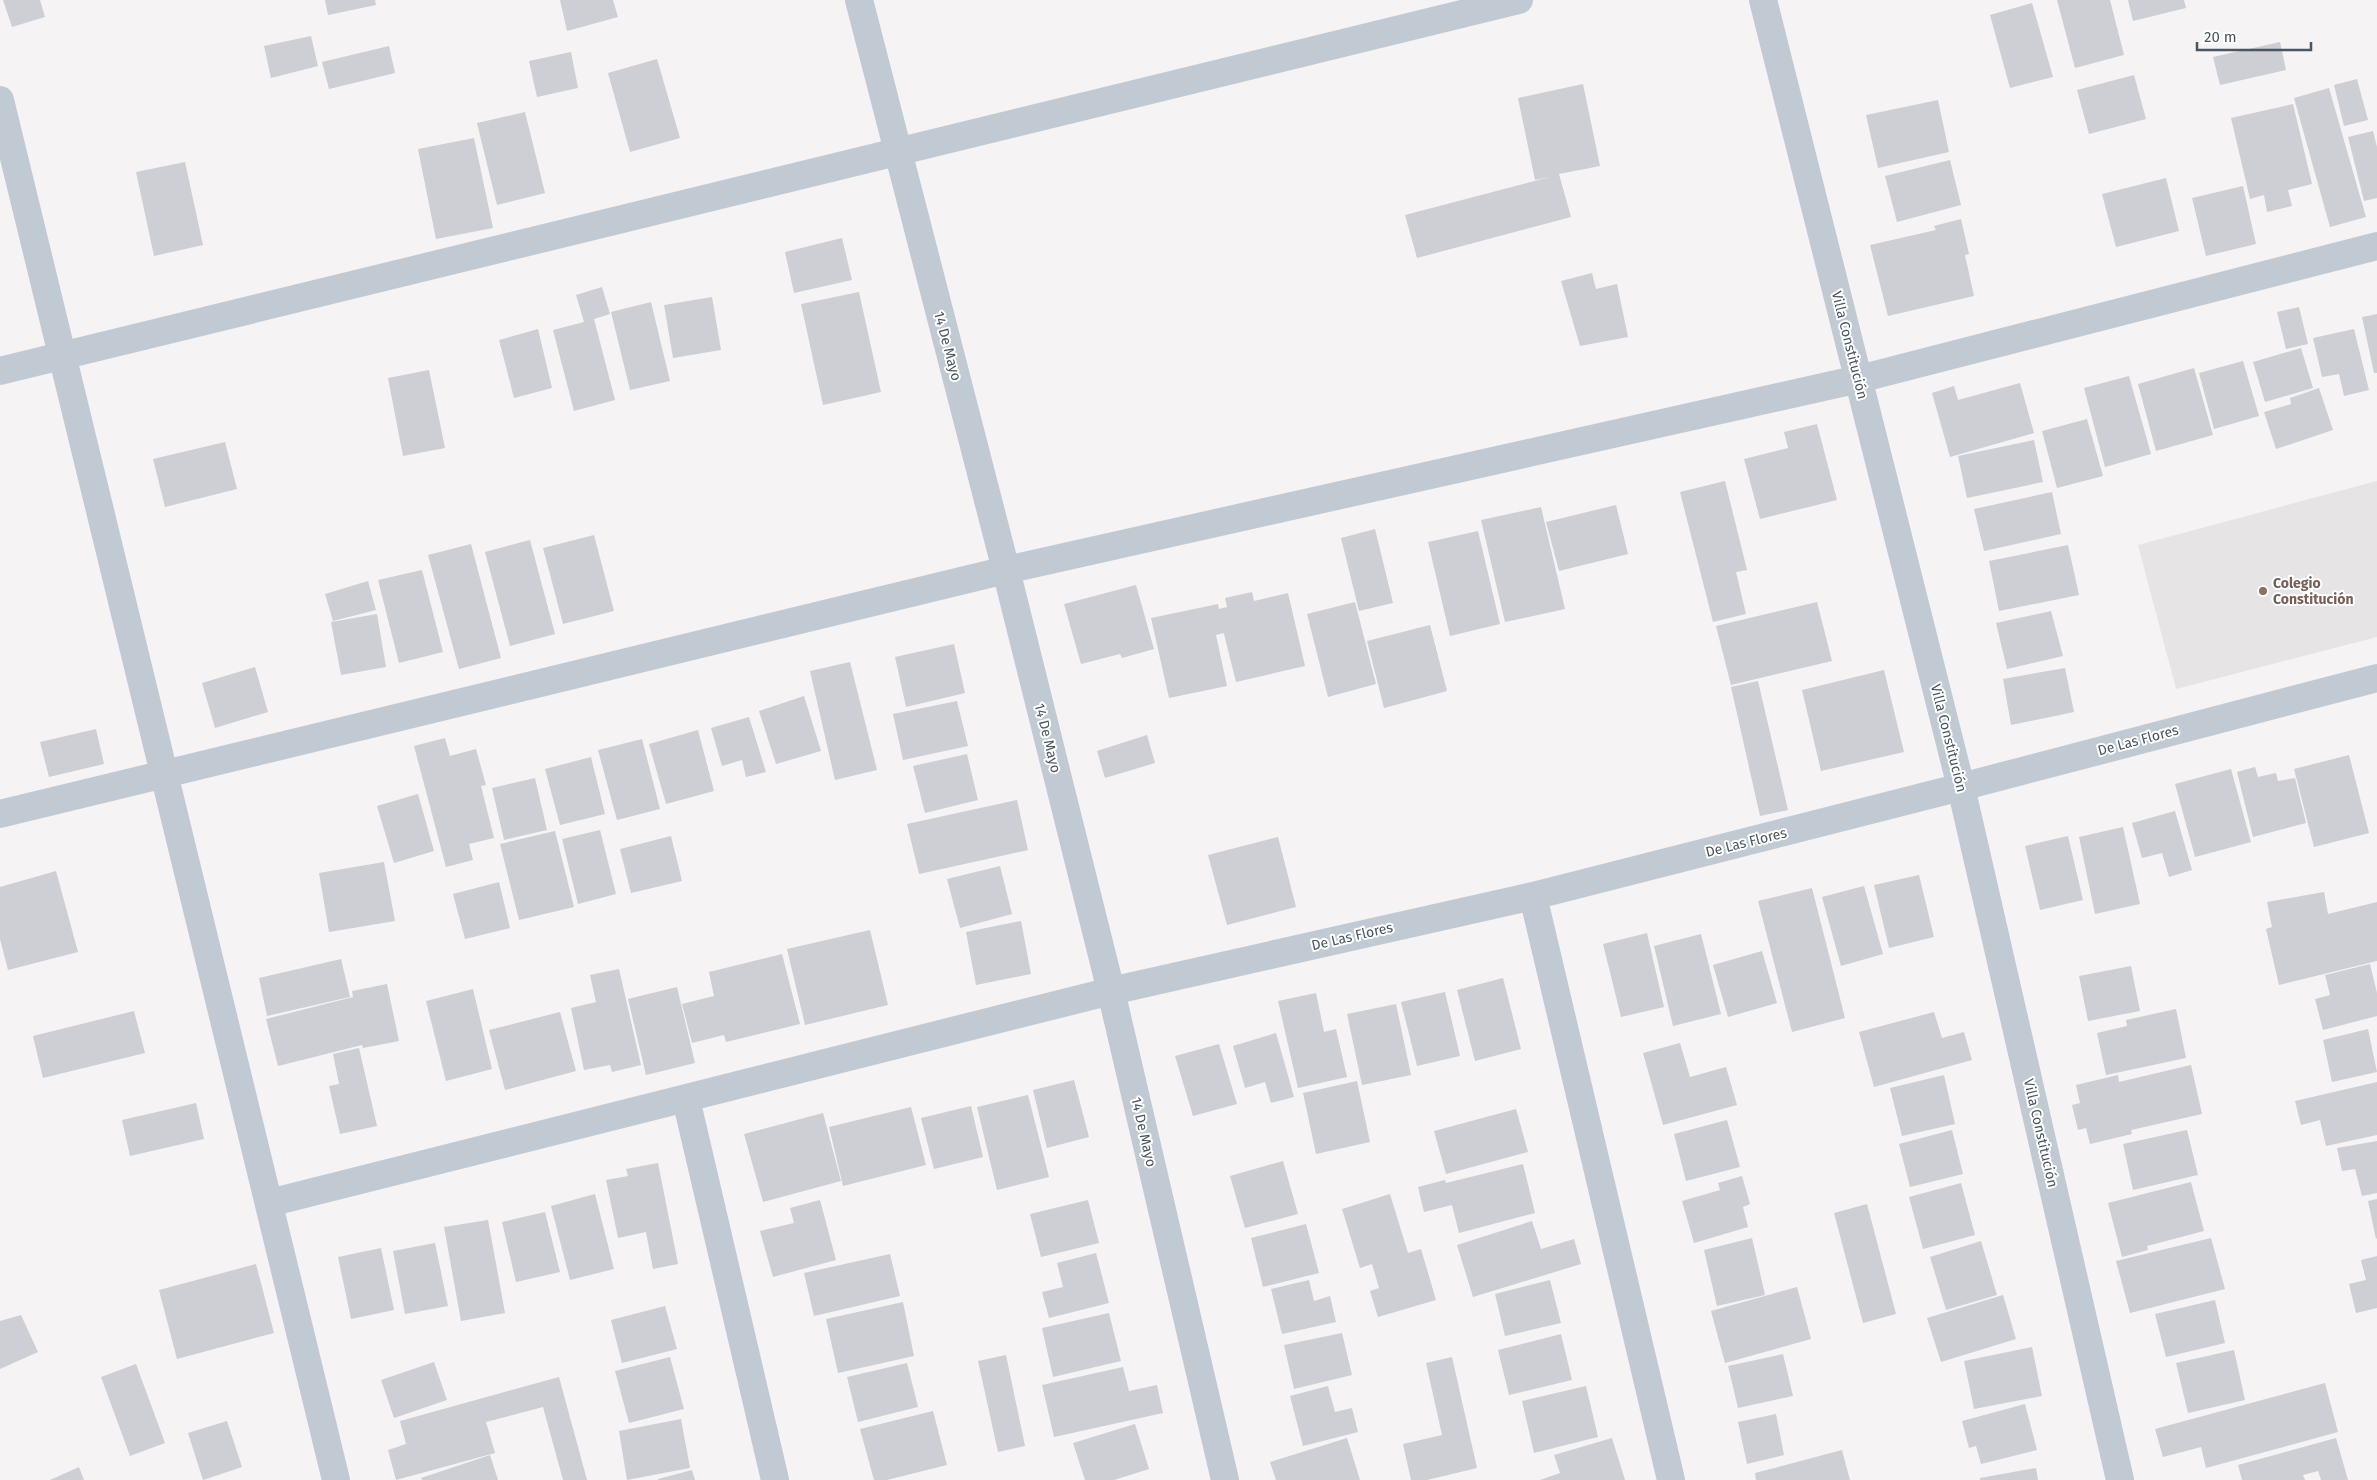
<svg xmlns="http://www.w3.org/2000/svg" width="2377" height="1480" viewBox="0 0 2377 1480" font-family="'Fira Sans',sans-serif">
  <rect width="100%" height="100%" fill="#f5f3f3"/>
  <!-- education -->
  <path fill="#e6e4e5" d="M 2377,481 L 2377,637 L 2176,689 L 2138,545 Z"/>
  <!-- building -->
  <path fill="#cdcfd5" d="M 3,0 L 40,0 L 45,17 L 12,27 Z
    M 325,0 L 375,0 L 376,5 L 328,15 Z
    M 560,0 L 613,0 L 618,17 L 567,31 Z
    M 2057,0 L 2110,0 L 2124,55 L 2075,68 Z
    M 2128,0 L 2184,0 L 2186,8 L 2133,21 Z
    M 2032,3 L 2053,77 L 2010,88 L 1990,15 Z
    M 311,36 L 318,66 L 271,78 L 264,46 Z
    M 2280,42 L 2286,70 L 2220,85 L 2213,57 Z
    M 389,46 L 395,73 L 329,89 L 322,62 Z
    M 571,52 L 578,88 L 537,97 L 529,61 Z
    M 657,59 L 680,138 L 630,152 L 608,73 Z
    M 2134,75 L 2146,119 L 2089,134 L 2077,90 Z
    M 2357,79 L 2368,120 L 2344,126 L 2334,85 Z
    M 1583,84 L 1600,166 L 1559,174 L 1571,217 L 1417,258 L 1405,215 L 1550,177 L 1535,180 L 1518,98 Z
    M 2329,88 L 2366,217 L 2330,227 L 2294,98 Z
    M 1938,100 L 1949,152 L 1878,168 L 1866,115 Z
    M 2293,104 L 2312,184 L 2288,190 L 2292,206 L 2267,212 L 2264,195 L 2250,199 L 2231,118 Z
    M 525,112 L 545,193 L 497,205 L 477,123 Z
    M 2373,131 L 2377,147 L 2377,198 L 2364,201 L 2348,137 Z
    M 474,138 L 493,228 L 436,239 L 418,149 Z
    M 1950,160 L 1961,205 L 1897,222 L 1885,176 Z
    M 185,162 L 203,245 L 154,256 L 136,172 Z
    M 2166,178 L 2179,231 L 2116,247 L 2102,194 Z
    M 2243,186 L 2256,244 L 2206,256 L 2192,198 Z
    M 1961,219 L 1969,254 L 1965,255 L 1974,296 L 1888,316 L 1870,245 L 1936,230 L 1934,226 Z
    M 842,238 L 852,280 L 794,293 L 785,252 Z
    M 1592,273 L 1596,289 L 1617,284 L 1628,337 L 1580,346 L 1561,281 Z
    M 602,287 L 610,314 L 594,319 L 615,400 L 574,411 L 553,330 L 584,322 L 576,295 Z
    M 859,292 L 881,392 L 823,405 L 801,304 Z
    M 712,297 L 721,350 L 673,358 L 664,305 Z
    M 651,302 L 670,381 L 630,390 L 611,312 Z
    M 2299,307 L 2308,344 L 2286,349 L 2277,312 Z
    M 2377,314 L 2377,373 L 2374,373 L 2362,317 Z
    M 538,329 L 552,388 L 514,398 L 499,340 Z
    M 2354,329 L 2369,390 L 2344,396 L 2339,374 L 2322,377 L 2313,338 Z
    M 2301,348 L 2313,388 L 2265,402 L 2253,362 Z
    M 2243,361 L 2259,416 L 2214,429 L 2199,373 Z
    M 2194,368 L 2213,435 L 2156,451 L 2138,384 Z
    M 429,370 L 445,448 L 403,456 L 388,378 Z
    M 2129,376 L 2151,454 L 2105,467 L 2084,388 Z
    M 2020,383 L 2034,433 L 1950,457 L 1932,393 L 1954,386 L 1958,400 Z
    M 2319,388 L 2333,430 L 2276,449 L 2264,412 L 2291,404 L 2290,398 Z
    M 2087,419 L 2103,476 L 2057,488 L 2042,431 Z
    M 1817,424 L 1837,500 L 1760,519 L 1744,459 L 1788,448 L 1784,432 Z
    M 2034,440 L 2043,482 L 1967,498 L 1958,456 Z
    M 225,442 L 237,489 L 165,507 L 153,459 Z
    M 1725,481 L 1747,570 L 1736,572 L 1746,614 L 1713,622 L 1680,492 Z
    M 2052,492 L 2061,534 L 1984,551 L 1974,509 Z
    M 1616,505 L 1628,554 L 1559,571 L 1546,522 Z
    M 1541,507 L 1565,609 L 1505,622 L 1481,520 Z
    M 1375,529 L 1393,603 L 1359,611 L 1341,538 Z
    M 1478,531 L 1500,624 L 1450,636 L 1428,542 Z
    M 594,535 L 614,611 L 563,624 L 543,548 Z
    M 530,540 L 555,634 L 510,646 L 485,552 Z
    M 471,544 L 501,658 L 459,669 L 428,555 Z
    M 2068,545 L 2079,595 L 1999,611 L 1989,561 Z
    M 422,570 L 443,652 L 399,663 L 378,580 Z
    M 368,581 L 376,610 L 333,621 L 325,594 Z
    M 1136,585 L 1154,649 L 1122,658 L 1120,654 L 1081,664 L 1064,604 Z
    M 1252,592 L 1254,601 L 1288,593 L 1305,666 L 1236,682 L 1222,626 L 1224,633 L 1216,635 L 1227,686 L 1169,698 L 1151,618 L 1218,604 L 1219,609 L 1227,607 L 1225,598 Z
    M 1355,602 L 1376,684 L 1328,697 L 1307,614 Z
    M 1817,602 L 1832,661 L 1731,685 L 1716,626 Z
    M 2051,611 L 2063,656 L 2007,669 L 1996,623 Z
    M 377,614 L 386,667 L 341,675 L 331,622 Z
    M 1430,625 L 1447,691 L 1384,708 L 1367,641 Z
    M 954,644 L 965,693 L 906,707 L 895,657 Z
    M 850,662 L 877,770 L 835,780 L 810,671 Z
    M 255,667 L 268,712 L 215,728 L 202,683 Z
    M 2065,668 L 2074,712 L 2011,725 L 2003,679 Z
    M 1884,670 L 1904,752 L 1821,771 L 1802,690 Z
    M 1758,681 L 1788,810 L 1760,816 L 1731,687 Z
    M 804,696 L 821,751 L 776,764 L 759,711 Z
    M 957,701 L 968,746 L 903,760 L 893,714 Z
    M 749,717 L 766,772 L 746,777 L 742,760 L 722,766 L 711,728 Z
    M 96,729 L 104,764 L 49,777 L 40,742 Z
    M 698,730 L 714,791 L 666,804 L 649,744 Z
    M 1147,735 L 1155,763 L 1105,778 L 1097,751 Z
    M 445,738 L 450,756 L 476,749 L 486,785 L 481,786 L 494,838 L 469,844 L 473,860 L 446,867 L 414,746 Z
    M 642,739 L 660,809 L 617,820 L 598,750 Z
    M 967,754 L 978,800 L 925,813 L 913,766 Z
    M 2349,755 L 2369,833 L 2314,847 L 2294,769 Z
    M 591,757 L 605,814 L 560,825 L 545,769 Z
    M 2255,767 L 2258,777 L 2276,773 L 2278,781 L 2295,778 L 2306,823 L 2253,837 L 2237,772 Z
    M 2231,769 L 2251,842 L 2195,857 L 2175,784 Z
    M 535,778 L 547,830 L 504,840 L 492,788 Z
    M 418,794 L 434,851 L 394,863 L 377,806 Z
    M 1017,800 L 1028,850 L 919,874 L 907,824 Z
    M 2175,811 L 2192,870 L 2169,877 L 2162,853 L 2142,858 L 2132,823 Z
    M 2123,827 L 2140,904 L 2095,914 L 2079,837 Z
    M 600,830 L 616,894 L 578,904 L 562,839 Z
    M 555,831 L 574,907 L 519,920 L 500,844 Z
    M 671,836 L 682,881 L 631,893 L 620,849 Z
    M 2068,836 L 2083,900 L 2040,910 L 2025,846 Z
    M 1278,837 L 1296,907 L 1227,925 L 1208,855 Z
    M 384,862 L 395,921 L 329,932 L 319,873 Z
    M 1000,866 L 1012,914 L 960,928 L 947,879 Z
    M 56,871 L 78,952 L 8,970 L 0,939 L 0,887 Z
    M 1919,875 L 1934,937 L 1889,948 L 1874,885 Z
    M 499,882 L 510,928 L 465,939 L 453,894 Z
    M 1864,886 L 1883,954 L 1841,966 L 1822,897 Z
    M 1812,888 L 1845,1018 L 1792,1032 L 1758,901 Z
    M 2324,892 L 2328,914 L 2377,902 L 2377,961 L 2279,985 L 2266,929 L 2272,927 L 2267,902 Z
    M 1021,921 L 1031,974 L 976,985 L 966,932 Z
    M 870,930 L 888,1005 L 805,1025 L 787,949 Z
    M 1647,933 L 1664,1007 L 1621,1017 L 1603,944 Z
    M 1701,934 L 1721,1014 L 1673,1026 L 1654,946 Z
    M 1762,951 L 1777,1003 L 1728,1017 L 1713,965 Z
    M 782,954 L 800,1024 L 726,1042 L 724,1035 L 692,1043 L 682,1004 L 714,996 L 709,972 Z
    M 341,959 L 350,997 L 267,1016 L 259,978 Z
    M 2370,964 L 2377,993 L 2377,1016 L 2323,1030 L 2315,999 L 2330,995 L 2325,975 Z
    M 2131,966 L 2140,1011 L 2088,1021 L 2079,976 Z
    M 619,969 L 641,1065 L 612,1072 L 610,1065 L 584,1070 L 571,1008 L 596,1002 L 590,975 Z
    M 1503,978 L 1521,1049 L 1475,1061 L 1457,990 Z
    M 387,984 L 399,1041 L 363,1048 L 362,1045 L 278,1066 L 266,1019 L 353,997 L 352,991 Z
    M 677,987 L 695,1063 L 646,1075 L 628,999 Z
    M 473,989 L 492,1069 L 446,1081 L 426,1001 Z
    M 1445,992 L 1460,1056 L 1417,1066 L 1401,1002 Z
    M 1316,993 L 1324,1032 L 1336,1029 L 1347,1077 L 1298,1088 L 1278,1001 Z
    M 1396,1004 L 1411,1075 L 1362,1085 L 1347,1014 Z
    M 2176,1009 L 2186,1058 L 2106,1075 L 2097,1033 L 2127,1026 L 2126,1020 Z
    M 134,1011 L 145,1053 L 43,1078 L 33,1036 Z
    M 560,1012 L 576,1071 L 505,1090 L 489,1030 Z
    M 1934,1012 L 1942,1038 L 1964,1032 L 1972,1060 L 1874,1087 L 1859,1032 Z
    M 2368,1029 L 2377,1072 L 2332,1082 L 2323,1040 Z
    M 1276,1033 L 1294,1097 L 1271,1103 L 1265,1082 L 1245,1088 L 1233,1046 Z
    M 1680,1043 L 1690,1077 L 1726,1067 L 1737,1105 L 1663,1125 L 1643,1053 Z
    M 1219,1044 L 1237,1104 L 1193,1116 L 1175,1056 Z
    M 359,1048 L 377,1126 L 340,1134 L 329,1086 L 339,1084 L 333,1054 Z
    M 2191,1065 L 2202,1114 L 2131,1130 L 2132,1134 L 2090,1144 L 2086,1128 L 2078,1130 L 2072,1105 L 2080,1103 L 2076,1085 L 2118,1075 L 2119,1082 Z
    M 1944,1075 L 1955,1124 L 1902,1136 L 1890,1088 Z
    M 1074,1080 L 1089,1137 L 1047,1148 L 1033,1090 Z
    M 1357,1081 L 1370,1142 L 1316,1154 L 1303,1093 Z
    M 2377,1082 L 2377,1135 L 2326,1146 L 2320,1120 L 2301,1125 L 2295,1101 Z
    M 1028,1095 L 1049,1177 L 997,1190 L 977,1107 Z
    M 196,1103 L 204,1139 L 130,1156 L 122,1120 Z
    M 971,1106 L 983,1157 L 934,1169 L 921,1118 Z
    M 911,1107 L 926,1165 L 843,1186 L 829,1127 Z
    M 1516,1109 L 1528,1152 L 1446,1174 L 1434,1131 Z
    M 823,1113 L 841,1181 L 763,1202 L 744,1134 Z
    M 1727,1120 L 1740,1167 L 1686,1181 L 1674,1134 Z
    M 1952,1130 L 1963,1174 L 1910,1187 L 1899,1144 Z
    M 2187,1130 L 2198,1175 L 2133,1190 L 2123,1144 Z
    M 2377,1141 L 2377,1193 L 2362,1196 L 2355,1169 L 2342,1171 L 2337,1148 Z
    M 1283,1161 L 1298,1214 L 1245,1228 L 1230,1176 Z
    M 658,1163 L 678,1264 L 653,1269 L 646,1232 L 618,1238 L 606,1180 L 628,1176 L 626,1169 Z
    M 1523,1164 L 1535,1213 L 1459,1233 L 1452,1205 L 1424,1212 L 1418,1187 L 1445,1180 L 1446,1183 Z
    M 1742,1176 L 1750,1204 L 1743,1207 L 1748,1227 L 1694,1243 L 1682,1201 L 1720,1190 L 1718,1183 Z
    M 2191,1182 L 2204,1231 L 2147,1246 L 2148,1250 L 2122,1257 L 2108,1203 Z
    M 1961,1183 L 1975,1235 L 1923,1249 L 1909,1197 Z
    M 595,1194 L 614,1269 L 570,1280 L 551,1206 Z
    M 1390,1194 L 1408,1253 L 1421,1249 L 1436,1300 L 1378,1317 L 1370,1291 L 1379,1288 L 1372,1264 L 1360,1268 L 1342,1209 Z
    M 2377,1199 L 2377,1238 L 2376,1239 L 2368,1201 Z
    M 820,1200 L 836,1260 L 773,1277 L 760,1231 L 794,1223 L 790,1208 Z
    M 1088,1200 L 1099,1243 L 1041,1257 L 1030,1214 Z
    M 1867,1204 L 1896,1314 L 1863,1323 L 1834,1213 Z
    M 545,1212 L 560,1272 L 516,1282 L 502,1222 Z
    M 488,1220 L 505,1313 L 461,1321 L 444,1227 Z
    M 1532,1221 L 1541,1249 L 1574,1239 L 1581,1264 L 1473,1297 L 1457,1245 Z
    M 1306,1224 L 1319,1273 L 1263,1287 L 1251,1238 Z
    M 1752,1238 L 1765,1295 L 1717,1306 L 1704,1250 Z
    M 2211,1238 L 2225,1289 L 2130,1313 L 2116,1261 Z
    M 1981,1241 L 1997,1295 L 1946,1310 L 1930,1257 Z
    M 435,1243 L 448,1306 L 405,1314 L 393,1251 Z
    M 381,1248 L 394,1310 L 351,1319 L 338,1257 Z
    M 1096,1253 L 1109,1303 L 1049,1318 L 1042,1292 L 1063,1287 L 1057,1263 Z
    M 890,1254 L 900,1296 L 814,1316 L 804,1273 Z
    M 2377,1256 L 2377,1308 L 2356,1313 L 2349,1284 L 2366,1280 L 2361,1260 Z
    M 256,1264 L 274,1333 L 177,1359 L 159,1290 Z
    M 1309,1280 L 1314,1301 L 1330,1296 L 1336,1322 L 1282,1334 L 1271,1289 Z
    M 1550,1280 L 1561,1323 L 1505,1336 L 1495,1294 Z
    M 1797,1287 L 1811,1339 L 1725,1363 L 1711,1311 Z
    M 2003,1295 L 2016,1339 L 1941,1362 L 1927,1318 Z
    M 2215,1300 L 2225,1343 L 2166,1357 L 2155,1314 Z
    M 903,1302 L 914,1356 L 838,1373 L 826,1319 Z
    M 665,1306 L 677,1349 L 622,1363 L 611,1320 Z
    M 1109,1313 L 1121,1361 L 1053,1377 L 1042,1328 Z
    M 21,1315 L 38,1352 L 0,1369 L 0,1321 Z
    M 1342,1333 L 1352,1375 L 1294,1389 L 1284,1345 Z
    M 1561,1334 L 1572,1380 L 1509,1395 L 1498,1350 Z
    M 2032,1347 L 2042,1396 L 1974,1409 L 1964,1361 Z
    M 2234,1350 L 2245,1400 L 2188,1413 L 2176,1363 Z
    M 1783,1354 L 1793,1396 L 1738,1408 L 1728,1366 Z
    M 1006,1355 L 1025,1446 L 998,1452 L 978,1361 Z
    M 670,1357 L 684,1409 L 629,1423 L 615,1371 Z
    M 1452,1357 L 1477,1468 L 1427,1480 L 1411,1480 L 1403,1444 L 1442,1435 L 1426,1363 Z
    M 434,1362 L 447,1400 L 394,1418 L 381,1380 Z
    M 907,1363 L 918,1407 L 858,1422 L 847,1377 Z
    M 136,1364 L 165,1443 L 130,1456 L 101,1377 Z
    M 1123,1367 L 1129,1391 L 1157,1385 L 1163,1413 L 1054,1437 L 1042,1385 Z
    M 559,1377 L 587,1480 L 563,1480 L 543,1407 L 486,1422 L 495,1453 L 396,1480 L 388,1450 L 406,1444 L 400,1421 Z
    M 2325,1383 L 2338,1432 L 2206,1468 L 2201,1447 L 2163,1457 L 2155,1429 Z
    M 1328,1386 L 1335,1412 L 1352,1408 L 1358,1432 L 1303,1446 L 1290,1396 Z
    M 1586,1386 L 1598,1437 L 1534,1453 L 1522,1401 Z
    M 2025,1404 L 2037,1450 L 1981,1464 L 1976,1446 L 1969,1448 L 1962,1421 Z
    M 933,1411 L 947,1465 L 887,1480 L 874,1480 L 860,1429 Z
    M 1776,1414 L 1784,1455 L 1747,1464 L 1738,1422 Z
    M 681,1419 L 690,1468 L 627,1480 L 619,1431 Z
    M 227,1421 L 242,1467 L 203,1480 L 188,1433 Z
    M 1135,1424 L 1149,1469 L 1114,1480 L 1085,1480 L 1073,1443 Z
    M 1347,1438 L 1360,1480 L 1276,1480 L 1270,1462 Z
    M 1612,1438 L 1625,1480 L 1540,1480 L 1560,1473 L 1554,1455 Z
    M 2336,1438 L 2348,1480 L 2321,1480 L 2318,1471 L 2303,1475 L 2305,1480 L 2242,1480 L 2238,1465 Z
    M 1842,1450 L 1850,1480 L 1756,1480 L 1755,1473 Z
    M 490,1455 L 498,1480 L 422,1480 L 421,1478 Z
    M 79,1467 L 84,1480 L 50,1480 Z
    M 2036,1468 L 2038,1480 L 1980,1480 L 1980,1478 Z
    M 692,1470 L 695,1480 L 658,1480 L 658,1479 Z"/>
  <g fill="none" stroke-linecap="round" stroke-linejoin="round">
    <!-- minor -->
    <path stroke="#c1cad2" stroke-width="28" d="M 859,0 L 1006,570 L 1111,991 L 1225,1480
      M 1763,0 L 1961,787 L 2120,1480
      M 0,100 L 336,1480
      M 0,371 L 1519,0
      M 0,814 L 1006,570 L 1859,379 L 2377,246
      M 1533,896 L 1671,1480
      M 686,1099 L 775,1480
      M 269,1203 L 1111,991 L 1533,896 L 1961,787 L 2377,678"/>
  </g>
  <!-- markers -->
  <circle fill="#8d6e63" stroke="#fff" stroke-width="2" cx="2263" cy="591" r="5"/>
  <g text-anchor="middle" stroke-width="4" stroke-linejoin="round" paint-order="stroke">
    <!-- street labels -->
    <g font-size="14" fill="#4a5661" stroke="#fff">
      <text transform="translate(1850 345) rotate(76)" y="5">Villa Constitución</text>
      <text transform="translate(948 346) rotate(75)" y="5">14 De Mayo</text>
      <text transform="translate(1048 738) rotate(76)" y="5">14 De Mayo</text>
      <text transform="translate(1949 738) rotate(76)" y="5">Villa Constitución</text>
      <text transform="translate(2138 740) rotate(-15)" y="5">De Las Flores</text>
      <text transform="translate(1746 842) rotate(-14)" y="5">De Las Flores</text>
      <text transform="translate(1352 936) rotate(-13)" y="5">De Las Flores</text>
      <text transform="translate(1144 1132) rotate(77)" y="5">14 De Mayo</text>
      <text transform="translate(2041 1133) rotate(77)" y="5">Villa Constitución</text>
    </g>
    <!-- education labels -->
    <g font-size="14" font-weight="bold" fill="#785e54" stroke="#fff" text-anchor="start">
      <text x="2273" y="588">Colegio<tspan x="2273" dy="16">Constitución</tspan></text>
    </g>
  </g>
  <!-- scale -->
  <path d="M2197 42v8h114v-8" fill="none" stroke="#4a5661" stroke-width="2.5"/>
  <text x="2204" y="42" font-size="15" fill="#4a5661" stroke="#ffffff" stroke-width="4" paint-order="stroke">20 m</text>
</svg>
